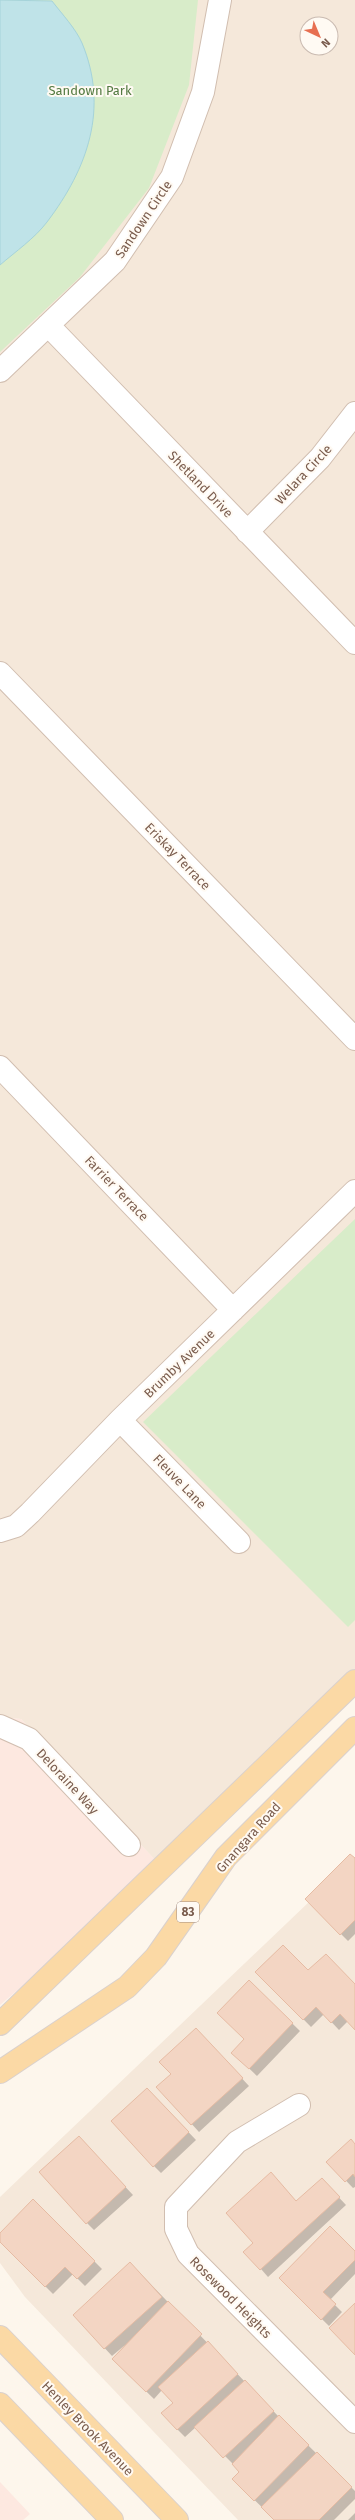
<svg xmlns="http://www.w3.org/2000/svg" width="355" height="2520" viewBox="0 0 355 2520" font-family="'Fira Sans',sans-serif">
  <rect width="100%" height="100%" fill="#fdf6ec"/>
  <!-- residential -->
  <path fill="#f5e8da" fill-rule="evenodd" d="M 0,0 L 355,0 L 355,1681 L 162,1867 L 21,1719 L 0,1717 ZM 307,24 L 331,24 L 331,48 L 307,48 Z
    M 355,1858 L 355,2520 L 238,2520 L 25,2297 L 0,2263 L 0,2197 Z"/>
  <!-- commercial -->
  <path fill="#fde8e0" d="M 0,1717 L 21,1719 L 162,1867 L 0,2005 Z
    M 0,2482 L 30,2514 L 23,2520 L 0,2520 Z"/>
  <!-- green -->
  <path fill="#d8ecc9" d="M 0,0 L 198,0 L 189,85 L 149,188 L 80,277 L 0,352 Z
    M 355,1219 L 355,1620 L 348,1627 L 143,1422 Z"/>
  <!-- water -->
  <path fill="#bfe3e8" stroke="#a5d3da" d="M 0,0 L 52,1 C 62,14 76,29 82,43 C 109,108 88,168 47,222 C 35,238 15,252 0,265 Z"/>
  <!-- shadow -->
  <path fill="#0003" d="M 355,1860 L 355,1934 L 348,1941 L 306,1899 Z
    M 257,1972 L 309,1972 L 355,1985 L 355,2028 L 348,2021 L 339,2030 L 324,2014 L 311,2027 Z
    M 249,1981 L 300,2031 L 257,2076 L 233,2053 L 246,2039 Z
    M 196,2029 L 249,2086 L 199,2132 L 158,2087 L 172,2074 Z
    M 154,2096 L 196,2140 L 161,2173 L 154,2166 Z
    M 86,2145 L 133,2195 L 94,2230 L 87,2223 Z
    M 355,2145 L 355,2187 L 353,2188 L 328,2162 Z
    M 329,2187 L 346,2205 L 268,2277 L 261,2269 L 297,2202 Z
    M 34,2201 L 102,2269 L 85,2286 L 73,2274 L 53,2294 L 0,2241 L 0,2235 Z
    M 355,2253 L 355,2274 L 330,2300 L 342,2312 L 329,2326 L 280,2278 Z
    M 138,2271 L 279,2417 L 355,2491 L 355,2499 L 334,2520 L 275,2520 L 233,2479 L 241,2472 L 196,2427 L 185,2437 L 177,2429 L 174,2403 L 162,2390 L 154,2399 L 113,2359 L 125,2345 L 112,2356 L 74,2315 Z
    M 355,2513 L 355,2520 L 348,2520 Z"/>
  <!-- building -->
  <path fill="#f3d5c3" stroke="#e6bba3" d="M 350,1854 L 355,1858 L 355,1920 L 340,1935 L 305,1899 Z
    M 283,1945 L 308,1970 L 326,1954 L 355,1984 L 355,2030 L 340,2014 L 331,2023 L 316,2007 L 303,2020 L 255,1972 Z
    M 249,1980 L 293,2023 L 249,2069 L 231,2053 L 244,2039 L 217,2013 Z
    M 196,2028 L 243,2078 L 191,2125 L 156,2087 L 171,2074 L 159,2062 Z
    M 147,2088 L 189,2132 L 153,2167 L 111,2121 Z
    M 79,2136 L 126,2187 L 86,2224 L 39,2172 Z
    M 351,2139 L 355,2144 L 355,2177 L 353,2174 L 345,2182 L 326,2162 Z
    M 271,2172 L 296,2201 L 322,2178 L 340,2197 L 260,2270 L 243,2252 L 253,2243 L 226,2213 Z
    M 33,2199 L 95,2261 L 77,2279 L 65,2267 L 45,2287 L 0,2242 L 0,2233 Z
    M 330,2226 L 355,2251 L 355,2260 L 323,2292 L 336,2304 L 321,2320 L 279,2278 Z
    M 130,2262 L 162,2297 L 104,2349 L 73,2315 Z
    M 168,2301 L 202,2334 L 146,2392 L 112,2359 Z
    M 355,2303 L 355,2355 L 329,2328 Z
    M 208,2341 L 238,2374 L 177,2430 L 161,2413 L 173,2403 L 158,2387 Z
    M 245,2380 L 274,2411 L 223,2458 L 194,2427 Z
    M 279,2415 L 309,2445 L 254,2501 L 232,2479 L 239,2472 L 232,2464 Z
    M 317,2452 L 352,2487 L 319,2520 L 274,2520 L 261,2507 Z"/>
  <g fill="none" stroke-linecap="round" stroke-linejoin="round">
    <!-- minor casing -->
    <g stroke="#d1beb0" stroke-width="24">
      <path id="minor" d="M 48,325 L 355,643
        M 0,371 L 115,261 L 172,177 L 203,92 L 220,0
        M 247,532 L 320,458 L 355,413
        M 0,673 L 355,1039
        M 0,1067 L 233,1310
        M 120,1420 L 239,1542
        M 0,1531 L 16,1526 L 30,1513 L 120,1420 L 355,1191
        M 0,1726 L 29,1739 L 129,1845
        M 299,2105 L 237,2142 L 176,2207 L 176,2229 L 188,2254 L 355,2422"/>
    </g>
    <!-- major casing -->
    <g stroke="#dad1cd" stroke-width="24">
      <path id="major" d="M 0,2024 L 355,1681
        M 0,2072 L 127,1987 L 156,1957 L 226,1857 L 355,1728
        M 0,2337 L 177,2520
        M 0,2404 L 112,2520"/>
    </g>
    <!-- minor -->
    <use href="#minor" stroke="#fff" stroke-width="22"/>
    <!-- major -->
    <use href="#major" stroke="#fbd9a5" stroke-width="22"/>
  </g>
  <g text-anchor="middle" stroke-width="4" stroke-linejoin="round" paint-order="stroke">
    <!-- shield labels -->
    <rect fill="#fffaf3" stroke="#a28b7f" stroke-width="1" x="177" y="1902" width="22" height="20" rx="3"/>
    <g font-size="12" font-weight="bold" fill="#7a5c4d">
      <text x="188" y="1916">83</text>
    </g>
    <!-- park labels -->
    <g font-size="13" fill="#537a41" stroke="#fffaf3">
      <text x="90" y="95">Sandown Park</text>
    </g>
    <!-- street labels -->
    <g font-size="13" fill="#7a5c4d" stroke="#fffaf3">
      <text transform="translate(143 219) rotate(-56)" y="5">Sandown Circle</text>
      <text transform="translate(303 474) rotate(-47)" y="5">Welara Circle</text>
      <text transform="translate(201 484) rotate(46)" y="5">Shetland Drive</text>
      <text transform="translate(178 856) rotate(46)" y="5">Eriskay Terrace</text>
      <text transform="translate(117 1188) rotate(46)" y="5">Farrier Terrace</text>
      <text transform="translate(179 1363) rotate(-44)" y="5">Brumby Avenue</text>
      <text transform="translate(180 1481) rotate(46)" y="5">Fleuve Lane</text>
      <text transform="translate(68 1781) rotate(47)" y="5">Deloraine Way</text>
      <text transform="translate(248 1837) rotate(-48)" y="5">Gnangara Road</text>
      <text transform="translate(231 2297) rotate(45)" y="5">Rosewood Heights</text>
      <text transform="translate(88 2428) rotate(46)" y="5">Henley Brook Avenue</text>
    </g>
  </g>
  <!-- north arrow -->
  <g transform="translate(319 36) rotate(136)"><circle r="19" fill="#fffaf3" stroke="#cabbb1"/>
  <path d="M0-3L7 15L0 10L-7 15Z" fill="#e76f51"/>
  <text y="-6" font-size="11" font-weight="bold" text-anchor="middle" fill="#7a5c4d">N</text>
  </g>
</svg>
